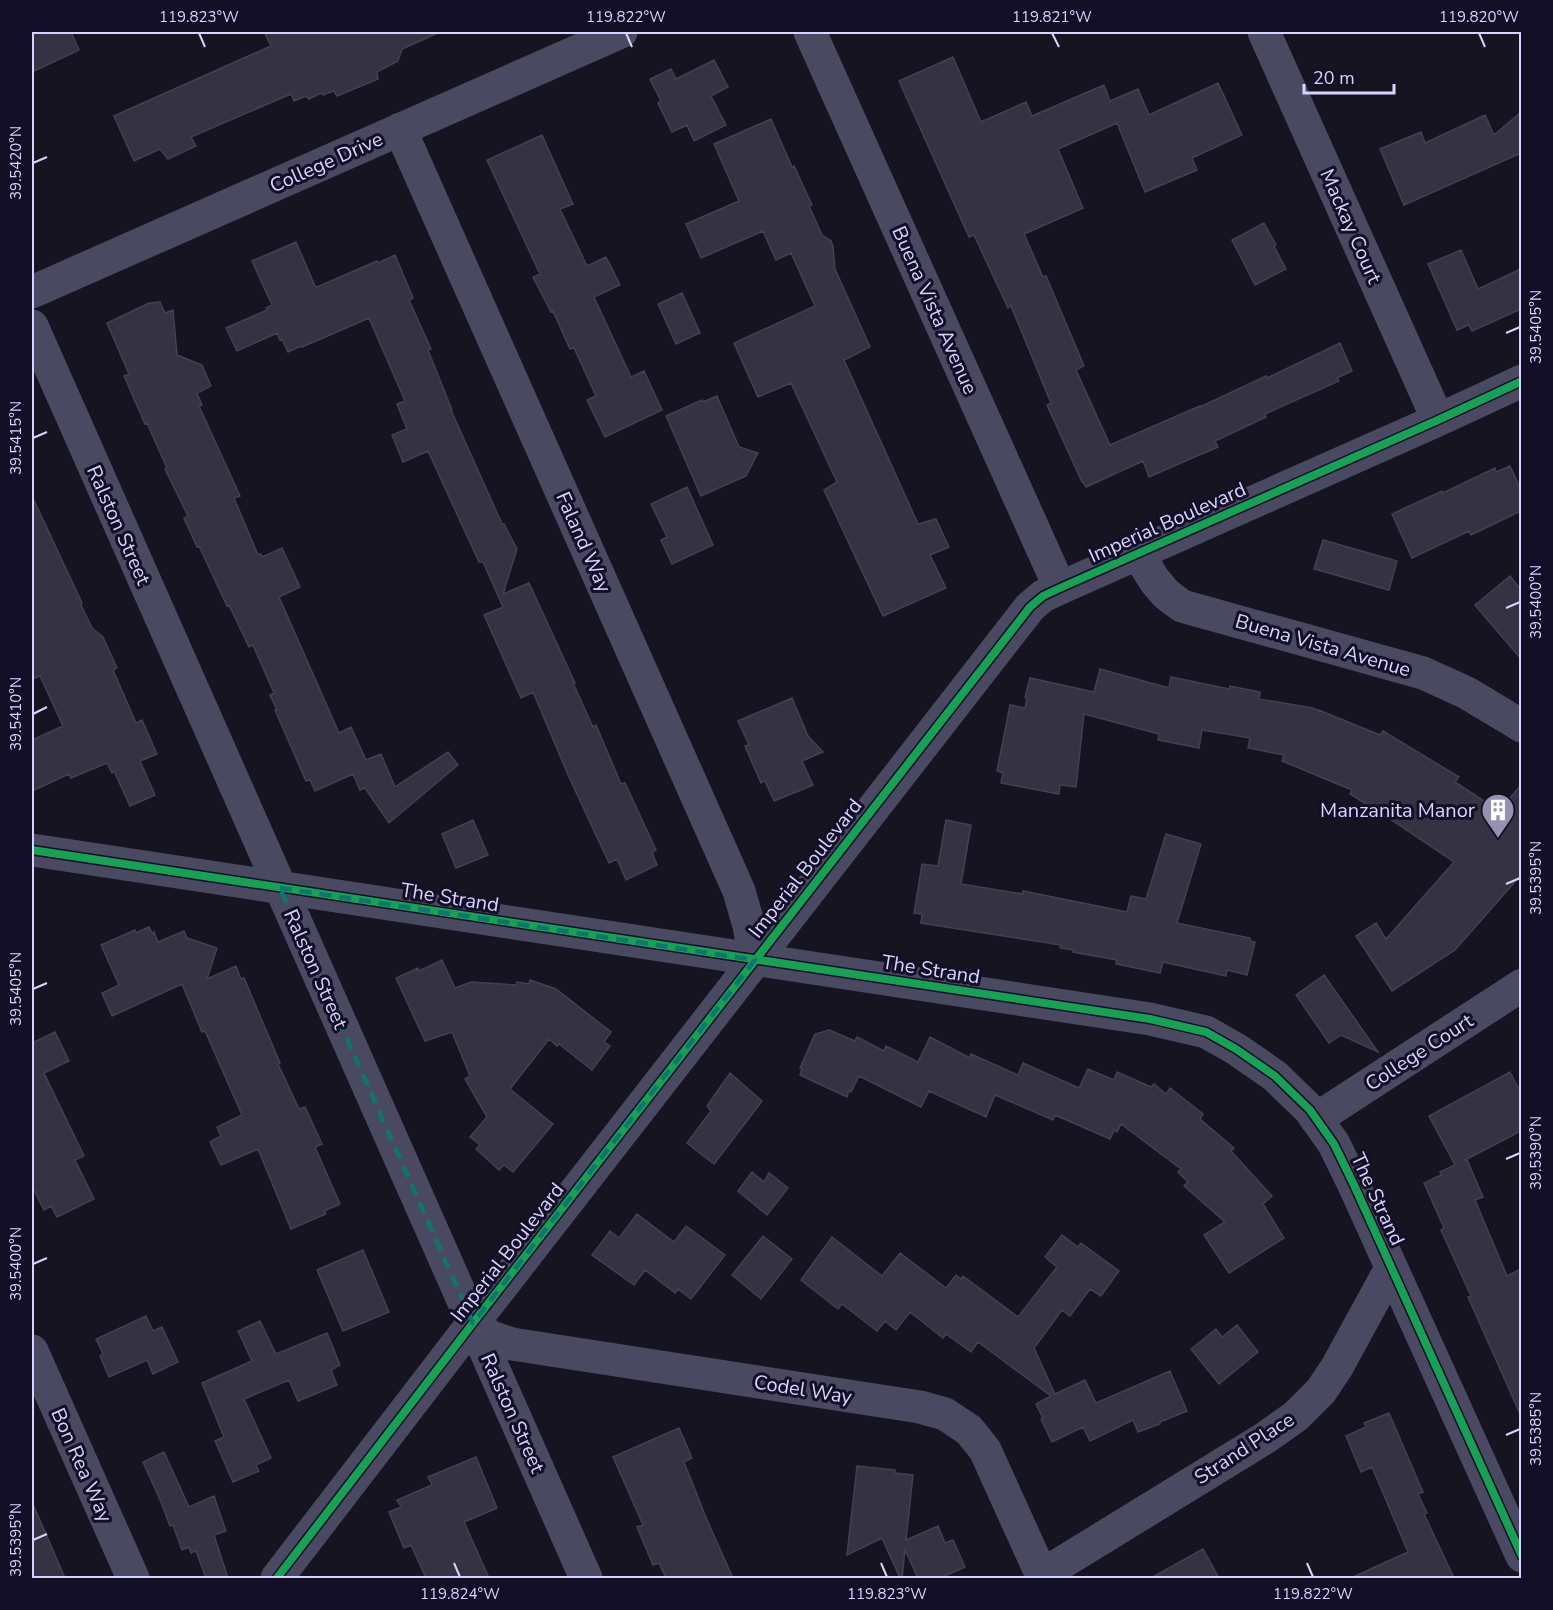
<svg xmlns="http://www.w3.org/2000/svg" width="1553" height="1610" viewBox="0 0 1553 1610" font-family="'Nunito Sans',sans-serif">
  <rect width="100%" height="100%" fill="#161421"/>
  <!-- building -->
  <path fill="#343243" stroke="#433f54" stroke-width="1.5" d="M 32,32 L 71,32 L 79,50 L 32,72 Z
    M 264,32 L 440,32 L 402,49 L 398,61 L 377,72 L 378,79 L 337,96 L 334,91 L 323,95 L 321,93 L 309,99 L 306,96 L 294,101 L 291,94 L 191,137 L 196,146 L 168,159 L 160,149 L 134,161 L 114,116 L 271,46 Z
    M 953,57 L 981,122 L 1026,102 L 1032,116 L 1104,85 L 1110,101 L 1138,89 L 1149,115 L 1218,83 L 1242,135 L 1192,158 L 1197,170 L 1145,192 L 1117,123 L 1058,149 L 1083,208 L 1024,234 L 1043,277 L 1046,276 L 1084,366 L 1076,370 L 1110,445 L 1200,406 L 1200,407 L 1266,376 L 1267,378 L 1340,343 L 1352,371 L 1337,378 L 1339,381 L 1265,414 L 1266,417 L 1215,441 L 1218,447 L 1190,459 L 1149,477 L 1143,461 L 1086,487 L 1083,482 L 1082,482 L 1047,405 L 1051,403 L 1011,306 L 1008,308 L 974,235 L 969,237 L 899,81 Z
    M 714,60 L 728,87 L 711,96 L 726,125 L 694,141 L 687,125 L 672,132 L 658,103 L 661,101 L 650,79 L 671,69 L 676,79 Z
    M 1521,112 L 1521,153 L 1404,205 L 1380,149 L 1421,132 L 1425,143 L 1485,115 L 1494,135 Z
    M 771,119 L 792,167 L 794,166 L 812,205 L 809,206 L 822,235 L 831,241 L 833,246 L 835,269 L 870,347 L 844,360 L 918,524 L 936,519 L 949,547 L 930,555 L 946,588 L 883,616 L 824,490 L 837,482 L 791,383 L 758,397 L 734,343 L 815,306 L 791,253 L 776,260 L 763,231 L 701,258 L 686,224 L 739,201 L 714,144 Z
    M 542,135 L 573,204 L 560,209 L 587,266 L 606,257 L 620,285 L 594,297 L 631,377 L 644,371 L 662,410 L 605,437 L 587,400 L 596,396 L 574,348 L 570,349 L 553,311 L 551,312 L 533,277 L 540,274 L 487,160 Z
    M 1264,223 L 1276,245 L 1274,246 L 1286,269 L 1255,285 L 1232,240 Z
    M 296,242 L 315,286 L 317,287 L 377,261 L 378,263 L 395,255 L 413,298 L 409,300 L 431,349 L 428,350 L 452,410 L 451,410 L 502,524 L 504,524 L 517,549 L 503,594 L 529,583 L 575,683 L 573,683 L 593,727 L 596,725 L 621,784 L 625,783 L 656,850 L 652,852 L 657,865 L 626,880 L 617,859 L 609,863 L 569,777 L 533,692 L 521,698 L 484,615 L 503,607 L 483,562 L 479,562 L 428,451 L 403,462 L 392,435 L 407,429 L 397,404 L 405,401 L 369,318 L 302,347 L 301,346 L 288,352 L 282,339 L 280,340 L 277,333 L 237,351 L 226,328 L 267,310 L 266,308 L 272,305 L 252,261 Z
    M 1461,250 L 1478,289 L 1521,269 L 1521,309 L 1472,331 L 1469,325 L 1457,330 L 1428,264 Z
    M 682,293 L 700,333 L 676,344 L 658,304 Z
    M 160,302 L 165,313 L 173,310 L 177,355 L 202,365 L 211,386 L 197,393 L 202,405 L 199,406 L 240,496 L 234,498 L 258,555 L 261,554 L 262,557 L 282,548 L 300,587 L 279,597 L 339,733 L 351,727 L 366,760 L 381,754 L 395,787 L 448,752 L 458,765 L 389,823 L 365,788 L 360,790 L 353,774 L 315,791 L 310,780 L 306,781 L 275,710 L 277,710 L 270,695 L 274,693 L 253,645 L 249,647 L 229,605 L 227,606 L 199,546 L 197,547 L 184,518 L 188,516 L 165,469 L 167,468 L 147,423 L 145,424 L 124,376 L 129,374 L 107,323 L 149,303 Z
    M 717,396 L 739,447 L 758,453 L 746,476 L 701,496 L 666,416 L 702,400 L 703,402 Z
    M 1510,466 L 1521,490 L 1521,511 L 1471,535 L 1469,531 L 1412,558 L 1392,514 L 1442,491 L 1443,493 L 1495,468 L 1496,472 Z
    M 687,487 L 713,545 L 672,564 L 661,540 L 667,537 L 651,504 Z
    M 32,496 L 82,603 L 81,605 L 92,628 L 103,637 L 117,668 L 113,670 L 136,723 L 142,720 L 157,754 L 140,761 L 155,795 L 130,806 L 114,771 L 112,773 L 107,763 L 71,778 L 69,774 L 32,791 L 32,740 L 63,726 L 40,676 L 32,679 Z
    M 1323,540 L 1397,561 L 1389,590 L 1314,569 Z
    M 1510,576 L 1521,590 L 1521,659 L 1475,605 Z
    M 1100,669 L 1169,688 L 1171,677 L 1229,689 L 1230,686 L 1260,692 L 1259,699 L 1313,708 L 1319,711 L 1319,710 L 1380,735 L 1383,731 L 1459,777 L 1455,782 L 1499,811 L 1521,785 L 1521,875 L 1455,950 L 1392,991 L 1356,936 L 1376,923 L 1386,939 L 1454,862 L 1384,815 L 1350,794 L 1352,790 L 1282,761 L 1284,755 L 1248,748 L 1250,738 L 1202,730 L 1199,748 L 1158,740 L 1159,734 L 1084,714 L 1076,787 L 1060,785 L 1059,794 L 1001,783 L 1003,773 L 997,771 L 1010,705 L 1025,708 L 1027,698 L 1025,697 L 1030,678 L 1094,692 Z
    M 792,698 L 808,736 L 823,752 L 802,761 L 813,785 L 774,801 L 765,781 L 761,783 L 745,746 L 749,745 L 738,721 Z
    M 473,820 L 488,855 L 456,868 L 442,834 Z
    M 946,820 L 971,825 L 961,884 L 1023,894 L 1023,891 L 1127,912 L 1131,896 L 1146,899 L 1166,834 L 1201,844 L 1177,923 L 1250,938 L 1250,941 L 1255,942 L 1247,975 L 1227,970 L 1226,976 L 1163,962 L 1160,973 L 1116,964 L 1117,960 L 1073,952 L 1073,950 L 1060,948 L 1061,945 L 921,923 L 922,914 L 914,913 L 922,864 L 938,866 Z
    M 149,927 L 152,933 L 154,932 L 158,942 L 184,931 L 187,938 L 217,948 L 207,979 L 236,966 L 241,979 L 244,978 L 280,1063 L 278,1064 L 299,1109 L 305,1107 L 322,1144 L 315,1147 L 340,1204 L 324,1211 L 326,1214 L 291,1229 L 258,1149 L 221,1165 L 210,1142 L 221,1136 L 217,1127 L 242,1115 L 205,1031 L 202,1032 L 182,984 L 112,1016 L 102,993 L 119,985 L 101,945 L 135,930 L 136,933 Z
    M 442,960 L 455,988 L 471,982 L 516,985 L 517,982 L 529,984 L 530,980 L 556,989 L 611,1032 L 604,1042 L 610,1046 L 592,1070 L 559,1044 L 557,1046 L 549,1039 L 510,1089 L 553,1124 L 513,1172 L 504,1165 L 499,1170 L 476,1149 L 480,1145 L 470,1137 L 487,1117 L 465,1079 L 470,1076 L 452,1032 L 425,1041 L 396,978 L 418,968 L 419,971 Z
    M 1324,975 L 1378,1052 L 1341,1035 L 1329,1043 L 1296,995 Z
    M 829,1030 L 855,1041 L 857,1037 L 884,1051 L 886,1046 L 918,1062 L 930,1037 L 970,1058 L 971,1054 L 1018,1075 L 1023,1063 L 1079,1088 L 1088,1069 L 1114,1080 L 1117,1072 L 1151,1087 L 1154,1084 L 1166,1094 L 1170,1088 L 1203,1114 L 1200,1119 L 1234,1148 L 1231,1151 L 1272,1196 L 1263,1204 L 1284,1238 L 1229,1273 L 1204,1235 L 1225,1222 L 1184,1186 L 1188,1182 L 1178,1172 L 1181,1169 L 1121,1124 L 1117,1132 L 1114,1130 L 1110,1139 L 1055,1115 L 1053,1120 L 995,1095 L 986,1117 L 929,1091 L 921,1107 L 859,1076 L 851,1092 L 849,1090 L 847,1097 L 800,1075 L 802,1069 L 800,1068 L 815,1034 Z
    M 55,1032 L 69,1061 L 44,1073 L 84,1156 L 75,1160 L 94,1199 L 57,1217 L 51,1206 L 44,1210 L 32,1186 L 32,1043 Z
    M 1510,1072 L 1521,1093 L 1521,1131 L 1463,1161 L 1467,1160 L 1483,1197 L 1475,1200 L 1507,1276 L 1521,1269 L 1521,1416 L 1468,1297 L 1471,1296 L 1441,1230 L 1444,1228 L 1424,1183 L 1441,1175 L 1440,1172 L 1455,1165 L 1429,1116 Z
    M 730,1073 L 762,1101 L 714,1164 L 687,1143 L 711,1111 L 707,1106 Z
    M 752,1172 L 764,1182 L 769,1173 L 788,1188 L 767,1215 L 738,1191 Z
    M 637,1214 L 674,1242 L 686,1226 L 725,1255 L 691,1299 L 678,1289 L 675,1293 L 645,1270 L 634,1285 L 592,1255 L 610,1231 L 619,1238 Z
    M 1062,1235 L 1078,1247 L 1081,1243 L 1119,1271 L 1101,1296 L 1090,1289 L 1070,1316 L 1062,1310 L 1034,1348 L 1055,1394 L 1085,1380 L 1096,1403 L 1170,1371 L 1187,1411 L 1160,1422 L 1160,1424 L 1138,1432 L 1133,1420 L 1090,1441 L 1083,1427 L 1052,1442 L 1041,1419 L 1043,1418 L 1036,1404 L 1051,1396 L 978,1342 L 971,1352 L 946,1334 L 943,1338 L 910,1312 L 896,1330 L 885,1321 L 877,1331 L 842,1304 L 838,1309 L 801,1280 L 832,1237 L 882,1276 L 900,1253 L 946,1288 L 956,1275 L 961,1279 L 963,1276 L 1018,1317 L 1057,1267 L 1045,1257 Z
    M 763,1236 L 792,1259 L 761,1299 L 732,1275 Z
    M 363,1250 L 389,1312 L 343,1331 L 317,1270 Z
    M 146,1316 L 153,1331 L 162,1327 L 178,1362 L 153,1374 L 147,1360 L 109,1377 L 100,1356 L 103,1354 L 96,1339 Z
    M 260,1321 L 276,1354 L 327,1333 L 340,1365 L 331,1370 L 337,1385 L 298,1401 L 289,1380 L 244,1399 L 271,1458 L 256,1465 L 259,1471 L 233,1482 L 215,1441 L 224,1437 L 202,1383 L 252,1361 L 238,1331 Z
    M 1237,1325 L 1258,1352 L 1219,1384 L 1191,1349 L 1216,1329 L 1222,1337 Z
    M 1389,1413 L 1423,1492 L 1418,1494 L 1427,1513 L 1424,1514 L 1454,1578 L 1351,1578 L 1408,1552 L 1372,1467 L 1361,1472 L 1346,1436 L 1366,1427 L 1364,1423 Z
    M 679,1428 L 692,1458 L 684,1462 L 707,1520 L 733,1578 L 666,1578 L 659,1563 L 653,1565 L 637,1527 L 643,1525 L 613,1457 Z
    M 164,1452 L 189,1507 L 214,1496 L 226,1531 L 214,1535 L 228,1578 L 206,1578 L 196,1551 L 191,1553 L 189,1547 L 182,1550 L 173,1525 L 170,1526 L 161,1502 L 143,1462 Z
    M 476,1457 L 497,1508 L 464,1522 L 489,1578 L 426,1578 L 411,1545 L 404,1548 L 389,1512 L 401,1507 L 397,1500 L 432,1485 L 428,1477 Z
    M 857,1466 L 895,1470 L 895,1473 L 913,1475 L 906,1540 L 938,1526 L 945,1543 L 953,1540 L 965,1567 L 940,1578 L 918,1578 L 905,1550 L 902,1578 L 900,1578 L 882,1538 L 847,1555 Z
    M 32,1502 L 65,1578 L 32,1578 Z
    M 1203,1549 L 1219,1578 L 1151,1578 Z"/>
  <g fill="none" stroke-linecap="round" stroke-linejoin="round">
    <!-- minor -->
    <path stroke="#4a4962" stroke-width="33" d="M 810,32 L 1060,588
      M 1264,32 L 1438,420
      M 400,129 L 739,891 L 749,926 L 755,960
      M 32,292 L 621,32
      M 32,326 L 586,1578
      M 1138,554 L 1155,581 L 1166,594 L 1182,606 L 1423,673 L 1467,693 L 1522,726
      M 32,850 L 1150,1019 L 1206,1032 L 1236,1049 L 1275,1076 L 1310,1110 L 1334,1144 L 1354,1185 L 1522,1556
      M 1316,1119 L 1522,985
      M 473,1323 L 491,1337 L 512,1344 L 920,1407 L 945,1414 L 969,1430 L 985,1450 L 1043,1578
      M 32,1351 L 133,1578
      M 1042,1575 L 1265,1438 L 1296,1416 L 1321,1391 L 1337,1367 L 1391,1268
      M 277,1578 L 473,1323 L 1030,607 L 1043,596 L 1060,588 L 1438,420 L 1522,381"/>
    <!-- cycleway casing -->
    <g stroke="#130f26" stroke-width="11">
      <path id="cycleway" d="M 32,850 L 1150,1019 L 1206,1032 L 1236,1049 L 1275,1076 L 1310,1110 L 1334,1144 L 1354,1185 L 1522,1556
        M 277,1578 L 473,1323 L 1030,607 L 1043,596 L 1060,588 L 1438,420 L 1522,381"/>
    </g>
    <!-- cycleway -->
    <use href="#cycleway" stroke="#1a9f57" stroke-width="8"/>
  </g>
  <!-- marked area -->
  <path fill="none" stroke="#0f766e" stroke-width="4.5" stroke-dasharray="12 8" stroke-linejoin="round" d="M 280,888 L 755,960 L 473,1323 Z"/>
  <!-- ticks -->
  <path fill="none" stroke="#d9d4ff" stroke-width="2" d="M 199,33 L 205,47M 626,33 L 632,47M 1052,33 L 1059,47M 1479,33 L 1485,47M 33,163 L 47,157M 1506,333 L 1520,327M 33,438 L 47,432M 1506,608 L 1520,602M 33,714 L 47,707M 1506,884 L 1520,878M 33,989 L 47,983M 1506,1159 L 1520,1153M 33,1264 L 47,1258M 1506,1435 L 1520,1429M 33,1540 L 47,1534M 454,1563 L 460,1577M 881,1563 L 887,1577M 1307,1563 L 1313,1577"/>
  <!-- icons -->
  <defs>
    <g id="building-pin" transform="scale(1.725)"><path d="M0 17L-7.5 6A9.5 9.5 0 1 1 7.5 6Z" fill="#9591b1" stroke="#130f26"/><path d="M-4-6H4V6H1V3H-1V6H-4ZM-2.5-4.3h1.7v1.8h-1.7ZM.8-4.3h1.7v1.8H.8ZM-2.5-1h1.7V.8h-1.7ZM.8-1h1.7V.8H.8Z" fill="#fff"/></g>
  </defs>
  <g fill-rule="evenodd">
    <use href="#building-pin" x="1498" y="810"/>
  </g>
  <g text-anchor="middle" stroke-width="6" stroke-linejoin="round" paint-order="stroke">
    <!-- street labels -->
    <g font-size="20" fill="#d9d4ff" stroke="#130f26">
      <text transform="translate(326 162) rotate(-24)" y="7">College Drive</text>
      <text transform="translate(1351 226) rotate(66)" y="7">Mackay Court</text>
      <text transform="translate(935 310) rotate(66)" y="7">Buena Vista Avenue</text>
      <text transform="translate(1167 522) rotate(-24)" y="7">Imperial Boulevard</text>
      <text transform="translate(119 525) rotate(66)" y="7">Ralston Street</text>
      <text transform="translate(584 542) rotate(66)" y="7">Faland Way</text>
      <text transform="translate(1323 645) rotate(16)" y="7">Buena Vista Avenue</text>
      <text transform="translate(805 868) rotate(-52)" y="7">Imperial Boulevard</text>
      <text transform="translate(450 897) rotate(9)" y="7">The Strand</text>
      <text transform="translate(316 969) rotate(66)" y="7">Ralston Street</text>
      <text transform="translate(931 969) rotate(9)" y="7">The Strand</text>
      <text transform="translate(1419 1052) rotate(-33)" y="7">College Court</text>
      <text transform="translate(1378 1199) rotate(65)" y="7">The Strand</text>
      <text transform="translate(507 1252) rotate(-52)" y="7">Imperial Boulevard</text>
      <text transform="translate(803 1389) rotate(9)" y="7">Codel Way</text>
      <text transform="translate(513 1413) rotate(66)" y="7">Ralston Street</text>
      <text transform="translate(1244 1448) rotate(-33)" y="7">Strand Place</text>
      <text transform="translate(82 1465) rotate(66)" y="7">Bon Rea Way</text>
    </g>
    <!-- poi labels -->
    <g font-size="20" fill="#d9d4ff" stroke="#130f26" text-anchor="end">
      <text x="1475" y="817">Manzanita Manor</text>
    </g>
  </g>
  <!-- border -->
  <rect width="1553" height="1610" fill="none" stroke="#130f26" stroke-width="66"/>
  <!-- scale -->
  <path d="M1304 84v9h90v-9" fill="none" stroke="#d9d4ff" stroke-width="3"/>
  <text x="1313" y="84" font-size="18" fill="#d9d4ff" stroke="#130f26" stroke-width="4.5" paint-order="stroke">20 m</text>
  <rect x="33" y="33" width="1487" height="1544" fill="none" stroke="#d9d4ff" stroke-width="2"/>
  <g font-size="15" text-anchor="middle" fill="#d9d4ff">
    <text x="199" y="22">119.823°W</text>
    <text x="626" y="22">119.822°W</text>
    <text x="1052" y="22">119.821°W</text>
    <text x="1479" y="22">119.820°W</text>
    <text transform="translate(16 163) rotate(-90)" y="5">39.5420°N</text>
    <text transform="translate(1536 327) rotate(-90)" y="5">39.5405°N</text>
    <text transform="translate(16 438) rotate(-90)" y="5">39.5415°N</text>
    <text transform="translate(1536 602) rotate(-90)" y="5">39.5400°N</text>
    <text transform="translate(16 714) rotate(-90)" y="5">39.5410°N</text>
    <text transform="translate(1536 878) rotate(-90)" y="5">39.5395°N</text>
    <text transform="translate(16 989) rotate(-90)" y="5">39.5405°N</text>
    <text transform="translate(1536 1153) rotate(-90)" y="5">39.5390°N</text>
    <text transform="translate(16 1264) rotate(-90)" y="5">39.5400°N</text>
    <text transform="translate(1536 1429) rotate(-90)" y="5">39.5385°N</text>
    <text transform="translate(16 1540) rotate(-90)" y="5">39.5395°N</text>
    <text x="460" y="1599">119.824°W</text>
    <text x="887" y="1599">119.823°W</text>
    <text x="1313" y="1599">119.822°W</text>
  </g>
</svg>
